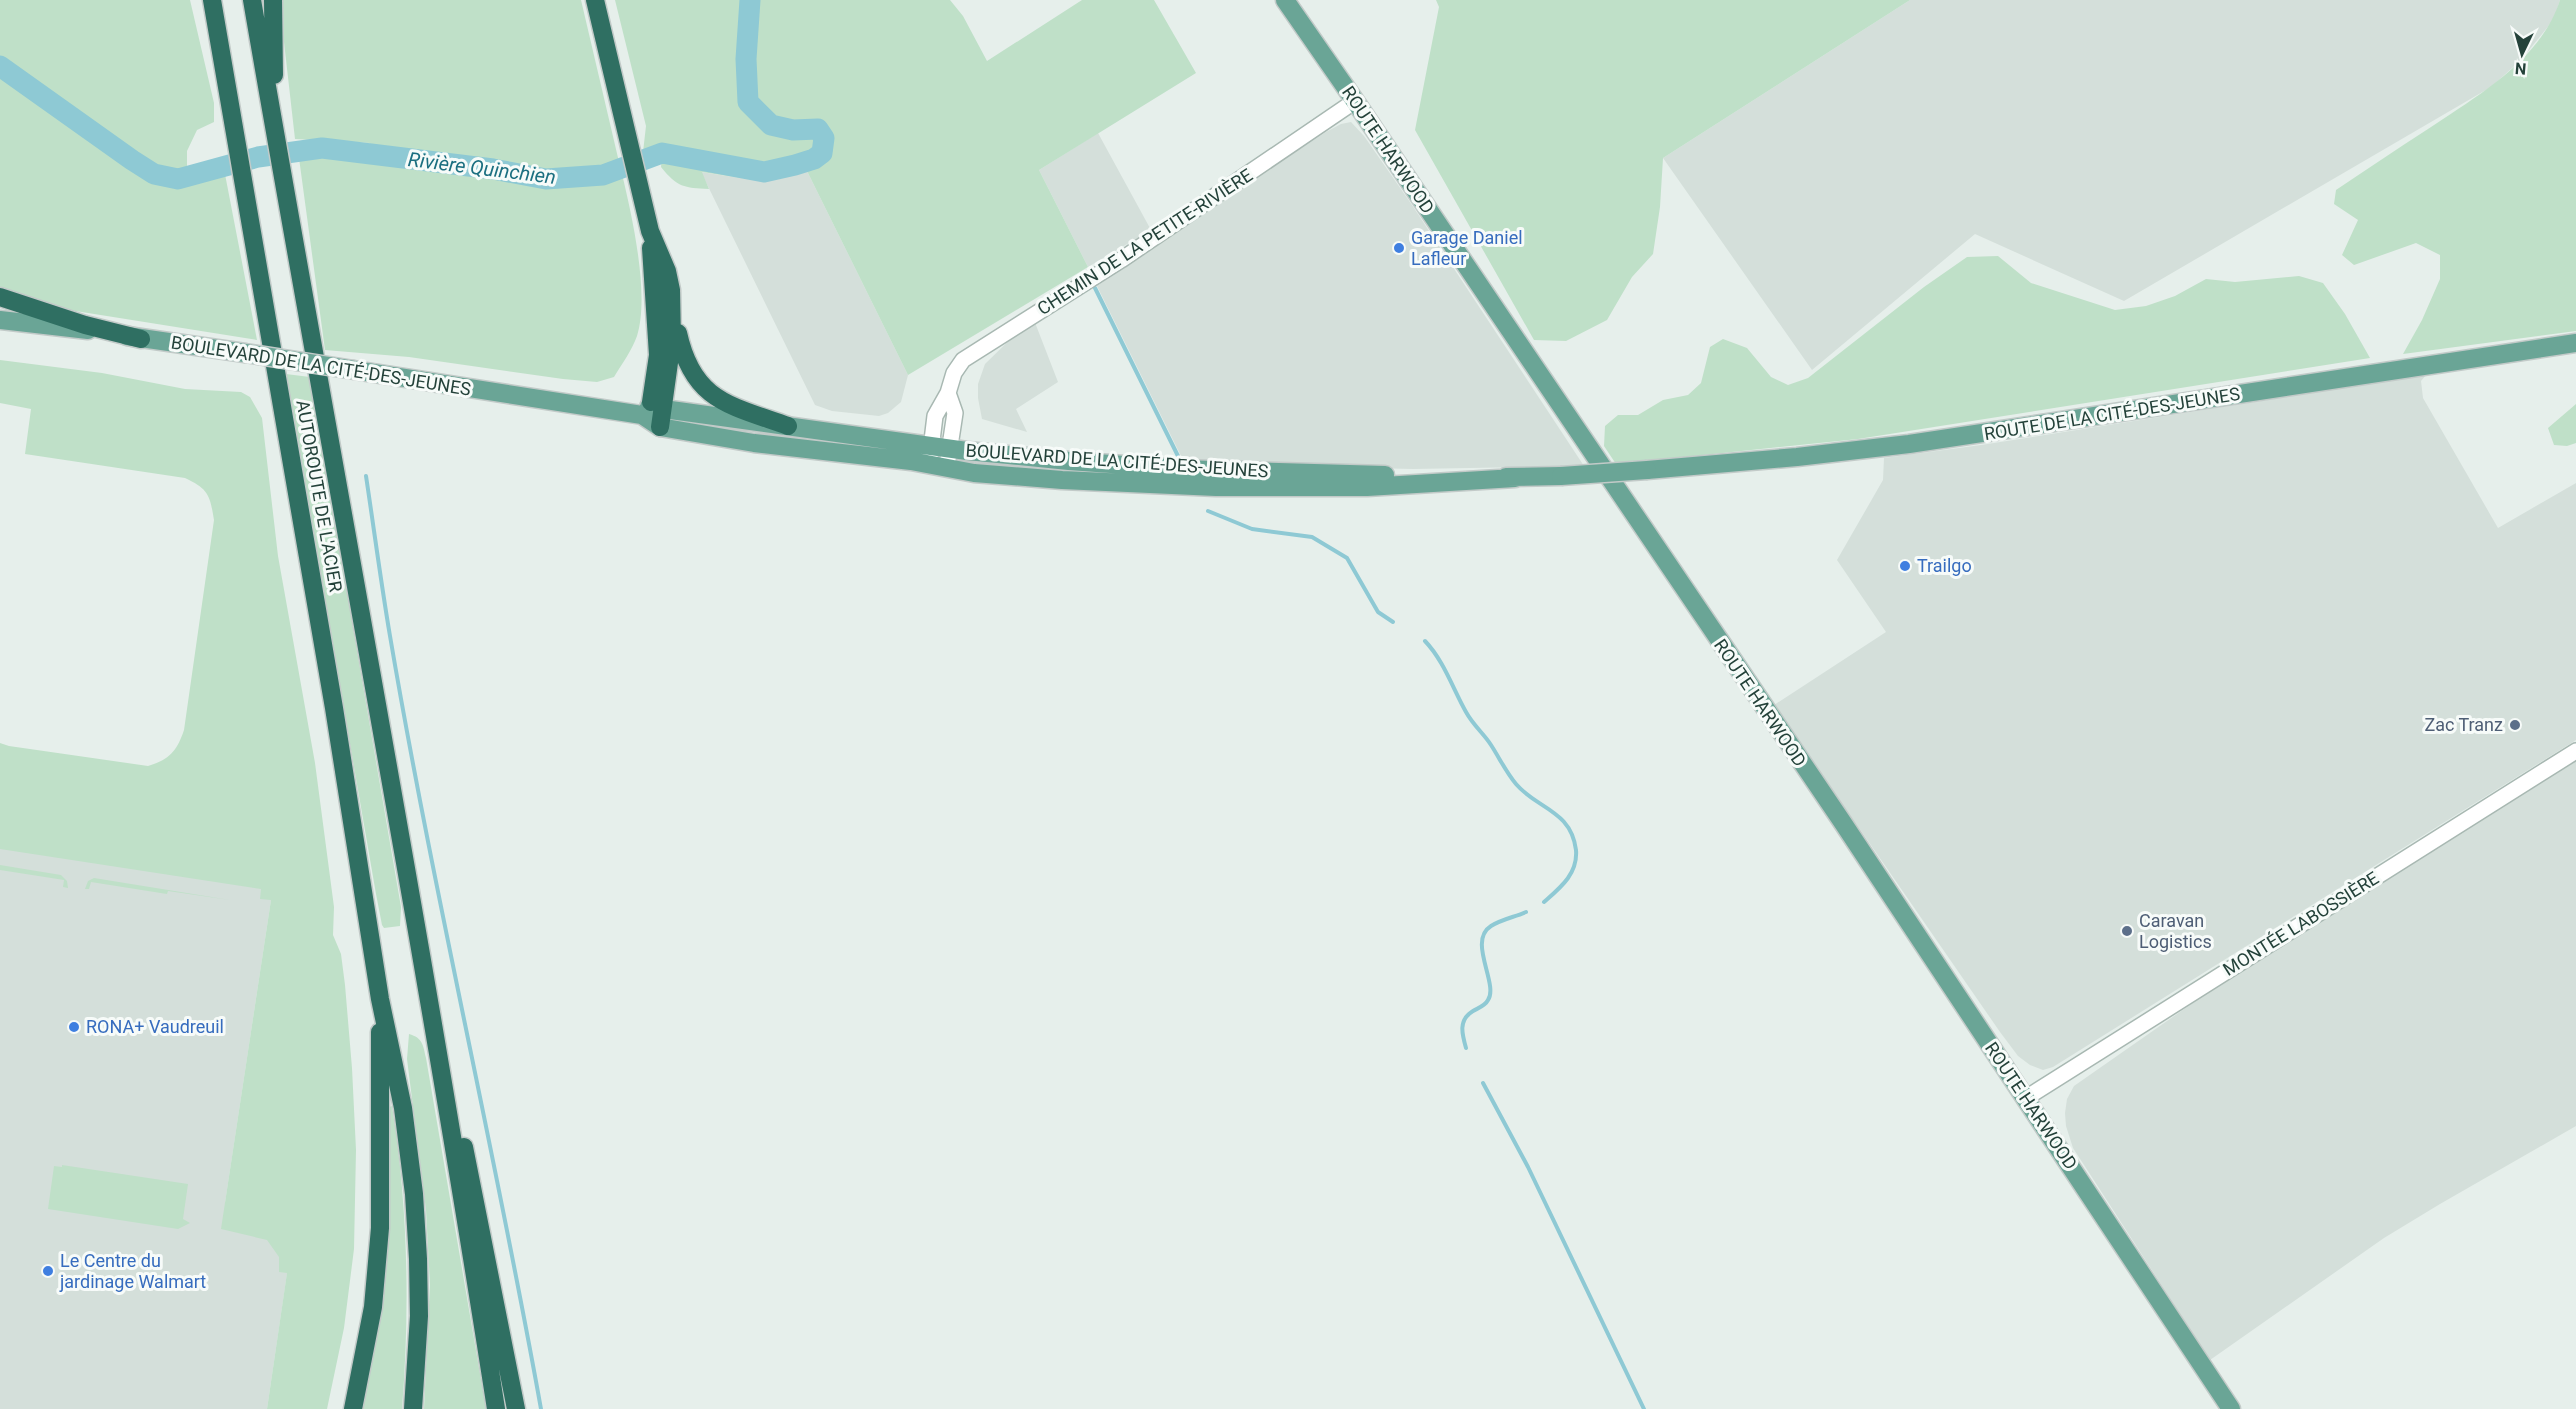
<svg xmlns="http://www.w3.org/2000/svg" width="2576" height="1409" viewBox="0 0 2576 1409" font-family="Roboto,sans-serif">
  <rect width="100%" height="100%" fill="#e6efeb"/>
  <!-- built -->
  <path fill="#d4dfda" d="M 1910,0 L 2560,0 L 2554,19 L 2521,60 L 2491,87 L 2124,301 L 1975,234 L 1812,370 L 1663,158 Z
    M 1351,122 L 1364,136 L 1412,205 L 1584,466 L 1413,469 L 1185,464 L 1095,282 L 1326,132 L 1341,124 Z
    M 1098,133 L 1151,230 L 1088,267 L 1039,170 Z
    M 806,169 L 908,375 L 901,402 L 888,413 L 879,416 L 832,411 L 815,405 L 701,172 L 761,181 Z
    M 1034,320 L 1058,382 L 1016,409 L 1027,432 L 982,419 L 978,398 L 978,384 L 985,364 L 1023,327 Z
    M 2426,375 L 2421,381 L 2423,398 L 2498,528 L 2576,483 L 2576,740 L 2053,1067 L 2043,1070 L 2030,1065 L 2018,1056 L 2000,1032 L 1774,705 L 1886,632 L 1837,560 L 1883,480 L 1884,458 L 1981,445 Z
    M 2576,761 L 2576,1126 L 2440,1204 L 2384,1238 L 2210,1360 L 2073,1148 L 2066,1126 L 2065,1113 L 2067,1099 L 2074,1086 L 2230,977 Z
    M 0,844 L 273,887 L 225,1203 L 296,1213 L 267,1409 L 0,1409 Z"/>
  <!-- green -->
  <path fill="#bfe0c8" d="M 0,0 L 190,0 L 214,103 L 214,122 L 197,130 L 187,151 L 187,183 L 209,177 L 224,169 L 257,340 L 0,299 Z
    M 283,0 L 581,0 L 619,162 L 598,172 L 562,168 L 569,182 L 622,174 C 632,216 650,295 637,336 C 632,350 622,364 614,377 L 597,382 L 563,379 L 409,357 L 325,350 L 299,158 L 317,154 L 358,158 L 370,143 L 295,139 L 284,42 Z
    M 615,0 L 950,0 L 963,16 L 987,61 L 1082,0 L 1154,0 L 1196,73 L 1039,170 L 1088,267 L 908,375 L 806,169 L 761,181 L 702,172 L 709,189 C 684,188 677,187 661,167 L 663,147 L 643,152 L 646,126 Z
    M 1436,0 L 1910,0 L 1663,158 L 1660,207 L 1653,254 L 1632,277 L 1607,320 L 1566,341 L 1534,340 L 1415,130 L 1439,7 Z
    M 2560,0 L 2576,0 L 2576,331 L 2403,354 L 2422,320 L 2440,279 L 2440,255 L 2416,243 L 2354,265 L 2342,255 L 2358,220 L 2334,204 L 2336,190 C 2367,169 2397,149 2428,129 C 2477,96 2541,60 2560,0 Z
    M 1998,256 L 2031,283 L 2115,310 L 2146,306 L 2175,296 L 2206,279 L 2235,282 L 2299,276 L 2323,283 L 2345,314 L 2370,358 L 1858,439 L 1616,464 L 1604,446 L 1605,426 L 1618,415 L 1638,415 L 1663,400 L 1688,395 L 1701,383 L 1710,347 L 1723,339 L 1747,348 L 1771,377 L 1788,385 L 1808,378 L 1924,287 L 1967,257 Z
    M 0,360 L 102,373 L 185,389 L 241,392 L 250,397 L 262,418 L 278,556 L 315,763 L 334,907 L 333,935 L 341,954 L 345,985 L 352,1068 L 356,1150 L 354,1249 L 344,1328 L 327,1409 L 267,1409 L 287,1273 L 279,1272 L 279,1257 L 267,1240 L 221,1229 L 271,900 L 260,899 L 261,889 L 0,849 L 0,743 L 9,746 L 148,766 C 169,760 177,751 184,730 L 214,520 C 210,496 209,489 185,478 L 25,454 L 31,409 L 0,403 Z
    M 286,374 L 310,377 L 401,907 L 400,926 L 384,928 L 382,925 L 376,894 Z
    M 2576,404 L 2576,443 L 2567,446 L 2554,445 L 2548,428 Z
    M 0,865 L 61,875 L 67,881 L 68,888 L 63,887 L 64,880 L 0,870 Z
    M 94,878 L 230,900 L 168,891 L 167,894 L 91,882 L 89,889 L 85,889 L 88,881 Z
    M 409,1034 C 423,1038 423,1045 426,1058 L 486,1409 L 424,1409 L 430,1285 L 426,1210 L 407,1059 Z
    M 392,1106 C 408,1206 410,1308 402,1409 L 361,1409 L 387,1108 Z
    M 62,1165 L 188,1184 L 183,1219 L 190,1223 L 178,1229 L 48,1209 L 54,1166 L 62,1167 Z"/>
  <g fill="none" stroke-linecap="round" stroke-linejoin="round">
    <!-- stream -->
    <path stroke="#8ec9d4" stroke-width="4" d="M 1095,288 L 1178,456
      M 366,476 C 374,529 381,583 390,636 C 434,895 495,1151 541,1409
      M 1208,511 L 1252,529 L 1312,537 L 1347,558 L 1378,612 L 1393,622
      M 1425,641 C 1444,661 1453,689 1466,712 C 1473,725 1484,734 1491,745 C 1500,759 1506,772 1516,784 C 1537,809 1571,810 1576,850 C 1578,874 1560,888 1544,902
      M 1466,1048 C 1462,1034 1458,1020 1473,1011 C 1478,1008 1485,1006 1488,1000 C 1499,984 1467,941 1491,926 C 1502,919 1515,917 1526,912
      M 1483,1083 L 1528,1167 L 1644,1409"/>
    <!-- river -->
    <path stroke="#8ec9d4" stroke-width="21" d="M 0,66 L 132,160 L 154,174 L 178,179 L 258,157 L 322,148 L 493,169 L 546,179 L 603,175 L 662,153 L 764,172 L 795,165 L 814,159 L 822,153 L 824,138 L 818,129 L 793,130 L 771,125 L 748,102 L 746,59 L 750,0"/>
    <!-- minor casing -->
    <g stroke="#a8b8b2" stroke-width="18">
      <path id="minor" d="M 948,459 L 955,413 L 948,393
        M 929,465 L 935,416 L 948,393 L 954,373 L 963,360 L 1121,260 L 1355,101
        M 2026,1098 L 2576,751"/>
    </g>
    <!-- major casing -->
    <g stroke="#c2cac8" stroke-width="21">
      <path id="major" d="M 1285,0 L 1355,101 L 1843,823 L 2231,1409
        M 0,320 L 88,330
        M 127,336 L 245,353
        M 354,370 L 642,415 L 660,427 L 754,443 L 911,461 L 974,473 L 1062,480 L 1216,487 L 1367,487 L 1515,478
        M 649,407 L 967,451 L 1069,461 L 1180,469 L 1385,475
        M 1647,470 L 1797,457 L 1909,444 L 2576,343
        M 1506,477 L 1561,476"/>
    </g>
    <!-- highway casing -->
    <g stroke="#c2cac8" stroke-width="21">
      <path id="highway" d="M 212,0 L 334,708 L 380,999 L 403,1108 L 414,1194 L 418,1259 L 419,1316 L 413,1409
        M 252,0 C 333,470 423,938 496,1409
        M 273,0 L 274,75
        M 595,0 L 650,231 L 667,271 L 671,290 L 672,341 L 660,427
        M 651,248 L 658,355 L 651,402
        M 0,297 L 85,325 L 141,339
        M 678,333 C 693,401 729,405 788,426
        M 464,1147 L 516,1409
        M 353,1409 L 373,1307 L 380,1228 L 380,1032"/>
    </g>
    <!-- minor -->
    <use href="#minor" stroke="#fff" stroke-width="15"/>
    <!-- major -->
    <use href="#major" stroke="#6aa596" stroke-width="18"/>
    <!-- highway -->
    <use href="#highway" stroke="#2f6f62" stroke-width="18"/>
    <!-- major-bridge casing -->
    <g stroke="#c2cac8" stroke-width="21" stroke-linecap="butt">
      <path id="major-bridge" d="M 245,353 L 354,370
        M 1561,476 L 1647,470"/>
    </g>
    <!-- major-bridge -->
    <use href="#major-bridge" stroke="#6aa596" stroke-width="18"/>
  </g>
  <!-- markers -->
  <g fill="#3f7fe0" stroke="#f7fbf9" stroke-width="2">
    <circle cx="1399" cy="248" r="6"/>
    <circle cx="1905" cy="566" r="6"/>
    <circle cx="74" cy="1027" r="6"/>
    <circle cx="48" cy="1271" r="6"/>
  </g>
  <g fill="#5c6f8a" stroke="#f7fbf9" stroke-width="2">
    <circle cx="2515" cy="725" r="6"/>
    <circle cx="2127" cy="931" r="6"/>
  </g>
  <g text-anchor="middle" stroke-width="6" stroke-linejoin="round" paint-order="stroke">
    <!-- street labels -->
    <g font-size="18" fill="#24423a" stroke="#f7fbf9">
      <text transform="translate(1388 150) rotate(56)" y="6">ROUTE HARWOOD</text>
      <text transform="translate(1145 242) rotate(-33)" y="6">CHEMIN DE LA PETITE-RIVIÈRE</text>
      <text transform="translate(321 366) rotate(9)" y="6">BOULEVARD DE LA CITÉ-DES-JEUNES</text>
      <text transform="translate(2112 414) rotate(-9)" y="6">ROUTE DE LA CITÉ-DES-JEUNES</text>
      <text transform="translate(1117 461) rotate(4)" y="6">BOULEVARD DE LA CITÉ-DES-JEUNES</text>
      <text transform="translate(319 496) rotate(80)" y="6">AUTOROUTE DE L'ACIER</text>
      <text transform="translate(1760 703) rotate(56)" y="6">ROUTE HARWOOD</text>
      <text transform="translate(2301 924) rotate(-32)" y="6">MONTÉE LABOSSIÈRE</text>
      <text transform="translate(2031 1106) rotate(56)" y="6">ROUTE HARWOOD</text>
    </g>
    <!-- shop labels -->
    <g font-size="18" fill="#366cbe" stroke="#f7fbf9" text-anchor="start">
      <text x="1411" y="244">Garage Daniel<tspan x="1411" dy="21">Lafleur</tspan></text>
      <text x="1917" y="572">Trailgo</text>
      <text x="86" y="1033">RONA+ Vaudreuil</text>
      <text x="60" y="1267">Le Centre du<tspan x="60" dy="21">jardinage Walmart</tspan></text>
    </g>
    <!-- service labels -->
    <g font-size="18" fill="#4e5e75" stroke="#f7fbf9" text-anchor="end">
      <text x="2503" y="731">Zac Tranz</text>
      <text x="2139" y="927" text-anchor="start">Caravan<tspan x="2139" dy="21">Logistics</tspan></text>
    </g>
    <!-- water labels -->
    <g font-size="20" font-style="italic" fill="#1c6f80" stroke="#f7fbf9">
      <text transform="translate(482 168) rotate(7)" y="7">Rivière Quinchien</text>
    </g>
  </g>
  <!-- north arrow -->
  <g transform="translate(2522 54) rotate(185)" stroke="#f7fbf9" stroke-width="4.5" paint-order="stroke">
  <path d="M0-4.5L10 22L0 15L-10 22Z" fill="#24423a"/>
  <text y="-9" font-size="16" font-weight="bold" text-anchor="middle" fill="#24423a">N</text>
  </g>
</svg>
